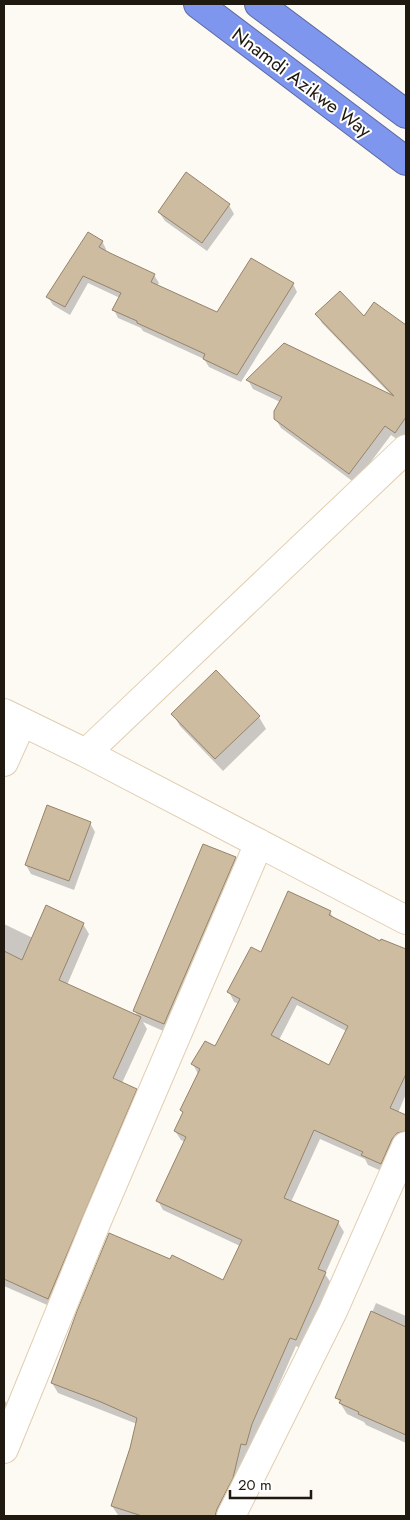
<svg xmlns="http://www.w3.org/2000/svg" width="410" height="1520" viewBox="0 0 410 1520" font-family="Jost,sans-serif">
  <rect width="100%" height="100%" fill="#fdf9f3"/>
  <!-- shadow -->
  <path fill="#0003" fill-rule="evenodd" d="M 229,205 L 234,214 L 207,251 L 165,221 L 159,212 Z
    M 102,241 L 106,249 L 105,252 L 154,275 L 159,283 L 157,286 L 218,314 L 293,284 L 297,292 L 241,382 L 209,367 L 204,359 L 143,331 L 141,328 L 118,318 L 114,310 L 120,298 L 88,283 L 70,315 L 53,305 L 48,297 Z
    M 374,304 L 406,326 L 406,349 L 395,365 L 406,373 L 406,434 L 401,442 L 391,435 L 355,483 L 281,428 L 275,418 L 280,402 L 253,389 L 248,380 L 392,396 L 322,323 L 317,314 L 364,318 Z
    M 173,714 L 259,717 L 266,729 L 223,771 L 180,726 Z
    M 90,823 L 95,832 L 74,890 L 31,874 L 26,865 Z
    M 235,858 L 241,869 L 170,1034 L 143,1022 L 147,1029 L 122,1083 L 136,1090 L 142,1101 L 54,1308 L 4,1286 L 4,924 L 33,938 L 83,924 L 89,934 L 67,985 L 138,1017 L 135,1011 Z
    M 330,912 L 334,919 L 380,943 L 381,940 L 406,951 L 406,1094 L 398,1113 L 406,1117 L 406,1141 L 386,1173 L 368,1165 L 365,1159 L 320,1139 L 291,1202 L 338,1222 L 344,1232 L 325,1274 L 331,1283 L 302,1349 L 296,1346 L 257,1434 L 251,1454 L 246,1452 L 238,1488 L 223,1516 L 118,1515 L 112,1506 L 137,1424 L 58,1393 L 52,1383 L 224,1282 L 240,1246 L 163,1210 L 158,1201 L 185,1142 L 181,1140 L 175,1131 L 184,1114 L 181,1110 L 198,1074 L 193,1064 L 216,1048 L 239,1004 L 234,1002 L 229,992 L 261,954 ZM 297,1005 L 346,1031 L 330,1067 L 279,1040 Z
    M 376,1303 L 406,1316 L 406,1443 L 366,1425 L 364,1422 L 347,1414 L 337,1398 Z
    M 4,1399 L 7,1404 L 4,1410 Z"/>
  <!-- building -->
  <path fill="#cebca1" stroke="#95846a" fill-rule="evenodd" d="M 186,172 L 230,204 L 202,243 L 158,212 Z
    M 88,232 L 103,241 L 99,247 L 110,253 L 155,274 L 151,282 L 217,312 L 251,258 L 294,283 L 237,375 L 203,359 L 205,354 L 137,323 L 137,321 L 112,310 L 121,293 L 83,276 L 65,307 L 46,297 Z
    M 340,291 L 364,316 L 374,302 L 406,325 L 406,417 L 395,433 L 385,426 L 349,474 L 274,419 L 274,411 L 282,397 L 246,380 L 284,343 L 394,396 L 315,314 Z
    M 216,670 L 260,716 L 215,759 L 171,714 Z
    M 47,805 L 91,822 L 69,881 L 25,865 Z
    M 203,844 L 236,857 L 164,1024 L 133,1011 Z
    M 288,891 L 331,911 L 329,915 L 380,941 L 381,939 L 406,949 L 406,1074 L 390,1108 L 406,1115 L 406,1131 L 397,1133 L 392,1139 L 381,1164 L 361,1155 L 363,1152 L 314,1130 L 284,1198 L 339,1221 L 318,1269 L 326,1272 L 296,1340 L 290,1338 L 252,1424 L 246,1445 L 241,1444 L 233,1478 L 217,1509 L 215,1516 L 142,1516 L 111,1506 L 130,1448 L 137,1418 L 101,1402 L 51,1383 L 77,1311 L 109,1233 L 170,1259 L 172,1255 L 223,1280 L 242,1240 L 156,1201 L 186,1137 L 174,1131 L 183,1112 L 180,1110 L 200,1069 L 191,1064 L 205,1041 L 215,1046 L 240,999 L 227,992 L 251,947 L 261,952 ZM 292,997 L 348,1026 L 329,1065 L 271,1035 Z
    M 46,905 L 84,923 L 59,980 L 141,1017 L 113,1078 L 137,1089 L 48,1299 L 4,1279 L 4,951 L 22,960 Z
    M 371,1311 L 406,1327 L 406,1435 L 358,1414 L 359,1412 L 339,1403 L 341,1400 L 335,1398 Z"/>
  <g fill="none" stroke-linecap="round" stroke-linejoin="round">
    <!-- minor casing -->
    <g stroke="#e0ceb2" stroke-width="30">
      <path id="minor" d="M 4,713 L 86,753 L 406,920
        M 86,753 L 406,449
        M 4,762 L 22,722
        M 4,1449 L 97,1221 L 259,843
        M 231,1516 L 333,1311 L 406,1146"/>
    </g>
    <!-- highway casing -->
    <g stroke="#5d6aa0" stroke-width="30">
      <path id="highway" d="M 198,4 L 406,161
        M 259,4 L 406,114"/>
    </g>
    <!-- minor -->
    <use href="#minor" stroke="#fff" stroke-width="28"/>
    <!-- highway -->
    <use href="#highway" stroke="#7e96ee" stroke-width="28"/>
  </g>
  <g text-anchor="middle" stroke-width="4" stroke-linejoin="round" paint-order="stroke">
    <!-- street labels -->
    <g font-size="19" fill="#1f190f" stroke="#fff">
      <text transform="translate(302 82) rotate(37)" y="7">Nnamdi Azikwe Way</text>
    </g>
  </g>
  <!-- border -->
  <rect width="410" height="1520" fill="none" stroke="#1f190f" stroke-width="10"/>
  <!-- scale -->
  <path d="M230 1490v8h81v-8" fill="none" stroke="#1f190f" stroke-width="2.5"/>
  <text x="238" y="1490" font-size="15" fill="#1f190f" stroke="#ffffff" stroke-width="4" paint-order="stroke">20 m</text>
</svg>
